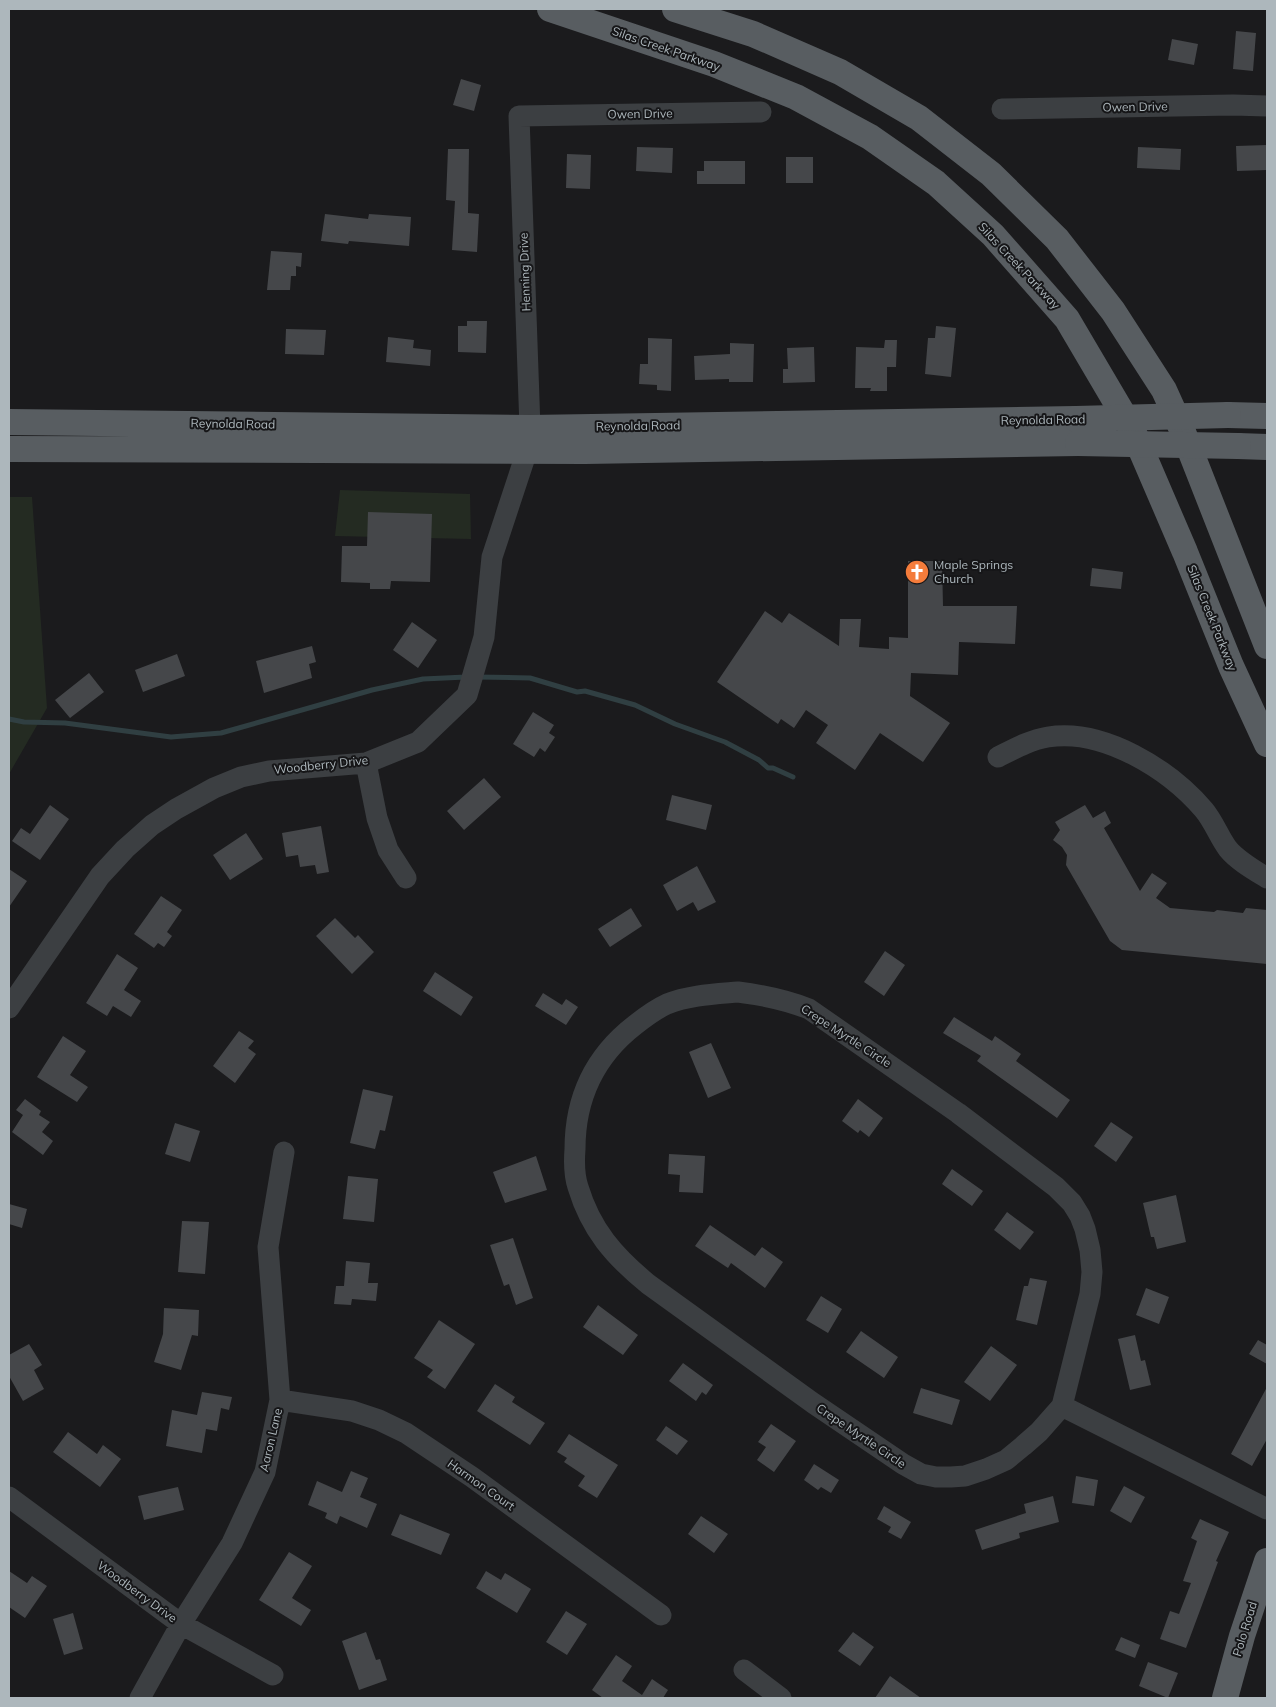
<svg xmlns="http://www.w3.org/2000/svg" width="1276" height="1707" viewBox="0 0 1276 1707" font-family="Mulish,sans-serif">
  <rect width="100%" height="100%" fill="#1b1b1d"/>
  <!-- green -->
  <path fill="#242b22" d="M 340,490 L 470,494 L 471,539 L 335,536 Z
    M 9,497 L 32,497 L 47,708 L 9,774 Z"/>
  <g fill="none" stroke-linecap="round" stroke-linejoin="round">
    <!-- stream -->
    <path stroke="#303f42" stroke-width="5" d="M 477,677 L 530,678 L 577,692 L 585,691 L 635,705 L 675,724 L 725,742 L 759,760 L 768,768 L 773,768 L 793,777
      M 9,719 L 24,722 L 65,723 L 171,737 L 221,733 L 372,690 L 423,679 L 466,677"/>
  </g>
  <!-- building -->
  <path fill="#45474a" d="M 1236,31 L 1256,33 L 1253,71 L 1233,69 Z
    M 1172,39 L 1198,44 L 1194,65 L 1168,60 Z
    M 461,79 L 481,85 L 474,111 L 453,105 Z
    M 1267,145 L 1267,170 L 1237,171 L 1236,146 Z
    M 637,147 L 673,148 L 672,173 L 636,171 Z
    M 1138,147 L 1181,149 L 1180,170 L 1137,168 Z
    M 448,149 L 469,149 L 468,213 L 479,214 L 477,252 L 452,250 L 455,201 L 446,200 Z
    M 567,154 L 591,155 L 590,189 L 566,188 Z
    M 786,157 L 813,157 L 813,183 L 786,183 Z
    M 704,161 L 745,161 L 745,184 L 697,184 L 697,171 L 704,171 Z
    M 325,214 L 368,219 L 369,214 L 411,217 L 409,246 L 349,241 L 348,244 L 321,241 Z
    M 271,251 L 302,253 L 301,267 L 296,266 L 296,276 L 291,276 L 290,290 L 267,290 Z
    M 467,321 L 487,321 L 486,353 L 458,352 L 458,326 L 467,326 Z
    M 936,326 L 956,328 L 951,377 L 925,374 L 928,338 L 935,338 Z
    M 286,329 L 326,330 L 324,355 L 285,354 Z
    M 388,337 L 414,340 L 413,348 L 431,350 L 430,366 L 386,362 Z
    M 648,338 L 672,339 L 671,391 L 657,390 L 657,385 L 639,384 L 640,364 L 648,364 Z
    M 885,340 L 897,340 L 896,367 L 887,367 L 887,391 L 870,391 L 871,388 L 855,388 L 856,347 L 884,348 Z
    M 730,343 L 754,344 L 753,382 L 729,382 L 729,379 L 695,380 L 694,356 L 730,354 Z
    M 814,347 L 815,382 L 783,383 L 783,369 L 788,369 L 787,348 Z
    M 368,512 L 432,514 L 430,582 L 391,581 L 390,589 L 370,589 L 370,583 L 341,582 L 342,546 L 367,546 Z
    M 908,561 L 942,561 L 943,606 L 1017,606 L 1015,644 L 959,642 L 958,675 L 911,673 L 910,696 L 950,723 L 923,762 L 880,733 L 855,770 L 816,743 L 828,725 L 806,710 L 794,728 L 781,719 L 778,724 L 717,682 L 765,611 L 782,623 L 789,613 L 839,646 L 840,619 L 861,619 L 859,647 L 889,649 L 889,637 L 908,638 Z
    M 1092,568 L 1123,572 L 1121,589 L 1090,586 Z
    M 412,622 L 437,640 L 418,668 L 393,650 Z
    M 312,646 L 316,662 L 309,664 L 312,678 L 264,693 L 256,661 Z
    M 177,654 L 185,676 L 143,692 L 135,670 Z
    M 89,673 L 104,692 L 70,718 L 55,700 Z
    M 533,712 L 554,725 L 549,733 L 555,737 L 545,752 L 540,748 L 534,757 L 513,744 Z
    M 484,778 L 501,797 L 464,830 L 447,811 Z
    M 672,795 L 712,805 L 706,830 L 666,820 Z
    M 50,805 L 69,819 L 40,860 L 12,841 L 21,828 L 30,834 Z
    M 1085,805 L 1093,818 L 1105,811 L 1111,823 L 1104,828 L 1140,891 L 1152,873 L 1167,883 L 1156,898 L 1170,908 L 1214,912 L 1217,910 L 1243,913 L 1246,908 L 1267,910 L 1267,964 L 1122,950 L 1110,941 L 1066,865 L 1067,855 L 1062,847 L 1053,840 L 1060,830 L 1055,822 Z
    M 321,826 L 329,872 L 317,874 L 315,865 L 300,867 L 298,855 L 286,857 L 282,833 Z
    M 246,833 L 263,859 L 230,880 L 213,855 Z
    M 697,866 L 716,902 L 698,911 L 693,902 L 677,911 L 663,885 Z
    M 9,869 L 27,881 L 9,907 Z
    M 161,896 L 182,910 L 167,932 L 172,936 L 164,947 L 158,943 L 154,948 L 134,934 Z
    M 631,908 L 642,926 L 610,947 L 598,929 Z
    M 335,918 L 355,938 L 358,935 L 374,952 L 352,974 L 316,936 Z
    M 885,951 L 905,965 L 884,996 L 864,982 Z
    M 117,954 L 138,968 L 124,990 L 141,1001 L 131,1017 L 113,1006 L 107,1016 L 86,1003 Z
    M 435,972 L 473,997 L 461,1016 L 423,991 Z
    M 543,993 L 562,1005 L 566,999 L 578,1007 L 566,1025 L 535,1006 Z
    M 954,1017 L 992,1041 L 995,1036 L 1021,1054 L 1016,1061 L 1070,1100 L 1057,1118 L 977,1061 L 981,1056 L 943,1033 Z
    M 239,1031 L 254,1041 L 248,1048 L 256,1054 L 235,1083 L 213,1066 Z
    M 63,1036 L 86,1051 L 70,1075 L 88,1087 L 77,1102 L 37,1077 Z
    M 711,1043 L 731,1088 L 708,1098 L 689,1052 Z
    M 363,1089 L 393,1096 L 385,1131 L 380,1130 L 375,1149 L 350,1143 Z
    M 25,1099 L 41,1111 L 39,1115 L 50,1122 L 42,1132 L 53,1141 L 43,1155 L 12,1132 L 23,1115 L 16,1110 Z
    M 858,1099 L 883,1118 L 869,1137 L 860,1130 L 858,1133 L 842,1121 Z
    M 1111,1122 L 1133,1137 L 1116,1162 L 1094,1146 Z
    M 175,1123 L 200,1131 L 190,1162 L 165,1154 Z
    M 669,1154 L 705,1156 L 703,1193 L 679,1192 L 680,1175 L 668,1174 Z
    M 536,1156 L 547,1190 L 505,1203 L 493,1172 Z
    M 952,1169 L 983,1191 L 972,1206 L 942,1184 Z
    M 348,1176 L 378,1179 L 374,1222 L 343,1219 Z
    M 1176,1195 L 1186,1242 L 1157,1249 L 1154,1237 L 1151,1237 L 1143,1203 Z
    M 9,1204 L 27,1209 L 22,1228 L 9,1224 Z
    M 1007,1212 L 1034,1232 L 1020,1250 L 994,1230 Z
    M 182,1221 L 209,1222 L 205,1274 L 178,1272 Z
    M 710,1225 L 755,1256 L 762,1247 L 783,1262 L 765,1288 L 731,1263 L 728,1268 L 695,1246 Z
    M 513,1238 L 533,1298 L 516,1305 L 509,1284 L 504,1286 L 490,1245 Z
    M 346,1261 L 370,1263 L 368,1283 L 378,1283 L 376,1301 L 352,1299 L 351,1305 L 334,1304 L 336,1286 L 344,1286 Z
    M 1030,1278 L 1047,1281 L 1037,1325 L 1016,1320 L 1024,1286 L 1028,1286 Z
    M 1146,1288 L 1169,1297 L 1159,1324 L 1136,1315 Z
    M 821,1296 L 842,1309 L 828,1333 L 806,1320 Z
    M 598,1305 L 638,1335 L 623,1355 L 583,1327 Z
    M 164,1308 L 199,1310 L 198,1336 L 192,1335 L 181,1370 L 154,1362 L 163,1334 Z
    M 439,1320 L 475,1344 L 445,1389 L 427,1377 L 433,1370 L 414,1358 Z
    M 861,1331 L 898,1357 L 884,1378 L 846,1352 Z
    M 1135,1335 L 1141,1361 L 1145,1360 L 1151,1385 L 1130,1390 L 1118,1339 Z
    M 1258,1340 L 1267,1345 L 1267,1364 L 1249,1354 Z
    M 29,1344 L 42,1365 L 34,1370 L 44,1389 L 23,1401 L 9,1376 L 9,1355 Z
    M 991,1346 L 1017,1365 L 990,1401 L 964,1382 Z
    M 683,1363 L 713,1385 L 706,1395 L 702,1392 L 696,1401 L 669,1381 Z
    M 495,1384 L 515,1397 L 512,1402 L 545,1423 L 530,1445 L 477,1411 Z
    M 1267,1387 L 1267,1439 L 1252,1466 L 1231,1454 Z
    M 921,1388 L 960,1400 L 952,1425 L 913,1413 Z
    M 202,1392 L 232,1397 L 229,1410 L 221,1408 L 217,1431 L 206,1429 L 202,1453 L 166,1446 L 172,1410 L 197,1415 Z
    M 771,1424 L 796,1441 L 774,1472 L 757,1460 L 766,1447 L 758,1442 Z
    M 666,1426 L 688,1441 L 677,1455 L 656,1440 Z
    M 68,1432 L 97,1454 L 103,1445 L 121,1459 L 100,1487 L 53,1452 Z
    M 569,1434 L 618,1465 L 597,1498 L 578,1486 L 585,1476 L 564,1462 L 567,1458 L 557,1452 Z
    M 814,1464 L 839,1480 L 831,1493 L 821,1487 L 818,1490 L 804,1480 Z
    M 351,1471 L 368,1478 L 360,1497 L 377,1504 L 367,1528 L 340,1516 L 337,1524 L 325,1518 L 327,1513 L 308,1505 L 317,1481 L 342,1492 Z
    M 1076,1476 L 1098,1480 L 1094,1506 L 1072,1503 Z
    M 1124,1486 L 1145,1497 L 1131,1523 L 1110,1511 Z
    M 178,1487 L 184,1510 L 144,1520 L 138,1496 Z
    M 1053,1496 L 1059,1522 L 1019,1533 L 1020,1538 L 982,1550 L 975,1530 L 1026,1513 L 1024,1504 Z
    M 884,1506 L 911,1522 L 901,1539 L 888,1532 L 891,1527 L 877,1519 Z
    M 400,1514 L 450,1534 L 441,1555 L 391,1535 Z
    M 701,1516 L 728,1534 L 714,1553 L 688,1534 Z
    M 1200,1519 L 1229,1532 L 1216,1561 L 1218,1562 L 1186,1648 L 1160,1639 L 1170,1611 L 1179,1614 L 1191,1583 L 1183,1581 L 1197,1541 L 1191,1538 Z
    M 289,1552 L 312,1566 L 292,1598 L 311,1610 L 301,1626 L 259,1600 Z
    M 9,1571 L 27,1583 L 32,1576 L 47,1586 L 25,1618 L 9,1607 Z
    M 486,1571 L 501,1580 L 505,1573 L 531,1589 L 517,1613 L 476,1588 Z
    M 566,1611 L 587,1624 L 567,1655 L 546,1642 Z
    M 73,1613 L 83,1649 L 64,1655 L 53,1619 Z
    M 366,1632 L 376,1660 L 380,1659 L 387,1680 L 359,1690 L 342,1641 Z
    M 853,1632 L 874,1647 L 860,1666 L 838,1651 Z
    M 1121,1637 L 1140,1645 L 1135,1658 L 1115,1650 Z
    M 616,1655 L 632,1666 L 622,1681 L 642,1695 L 652,1679 L 668,1690 L 663,1698 L 603,1698 L 592,1690 Z
    M 1148,1662 L 1178,1673 L 1168,1698 L 1139,1686 Z
    M 890,1676 L 921,1698 L 875,1698 Z"/>
  <g fill="none" stroke-linecap="round" stroke-linejoin="round">
    <!-- minor -->
    <path stroke="#3c3f42" stroke-width="21" d="M 1002,109 L 1233,105 L 1267,106
      M 998,757 C 1014,749 1030,740 1048,737 C 1103,728 1169,769 1204,810 C 1214,822 1219,837 1228,849 C 1238,861 1254,870 1267,878
      M 366,763 L 377,818 L 388,850 L 406,878
      M 738,992 C 762,995 786,1000 809,1009 L 958,1113 L 1056,1187 L 1072,1203 L 1080,1216 L 1085,1229 L 1090,1250 L 1092,1272 L 1090,1294 L 1062,1406 L 1039,1432 L 1023,1446 L 1006,1460 L 986,1469 L 965,1476 L 951,1477 L 936,1477 L 921,1474 L 903,1464 L 813,1403 L 648,1284 C 614,1256 591,1230 578,1187 C 574,1175 574,1162 575,1149 C 575,1098 595,1056 635,1025 C 645,1017 656,1009 667,1004 C 689,995 715,994 738,992 Z
      M 9,1008 L 100,876 L 125,849 L 152,825 L 176,809 L 214,788 L 241,777 L 269,771 L 366,763 L 418,742 L 467,695 L 484,637 L 492,557 L 527,451 L 530,428 L 519,116 L 761,112
      M 280,1400 L 352,1411 L 379,1420 L 406,1433 L 472,1477 L 661,1615
      M 1062,1406 L 1267,1509
      M 9,1497 L 181,1624 L 273,1675
      M 744,1670 L 781,1698
      M 140,1698 L 181,1624 L 232,1543 L 265,1472 L 280,1400 L 268,1247 L 284,1152"/>
    <!-- major -->
    <path stroke="#585d61" stroke-width="26" d="M 550,9 L 714,64 L 796,97 L 870,137 L 936,183 L 993,235 L 1067,319 L 1133,431 L 1185,552 L 1231,666 L 1267,744
      M 675,9 L 753,34 L 840,72 L 919,118 L 991,174 L 1057,239 L 1113,311 L 1164,390 L 1183,432 L 1267,646
      M 1228,415 L 1267,416
      M 9,422 L 530,428 L 1076,419
      M 1238,446 L 1267,447
      M 9,449 L 585,451 L 1078,443
      M 1225,1698 L 1242,1636 L 1267,1561"/>
    <!-- major-bridge -->
    <path stroke="#585d61" stroke-width="26" d="M 1076,419 L 1228,415
      M 1078,443 L 1238,446"/>
  </g>
  <!-- icons -->
  <defs>
    <g id="church-disc" transform="scale(1.25)"><circle r="9.5" fill="#f47c3b" stroke="#161618"/><path d="M-1.2-6h2.4v3.5h3.3v2.4h-3.3V6h-2.4V-.1h-3.3v-2.4h3.3Z" fill="#fff"/></g>
  </defs>
  <g fill-rule="evenodd">
    <use href="#church-disc" x="917" y="572"/>
  </g>
  <g text-anchor="middle" stroke-width="4" stroke-linejoin="round" paint-order="stroke">
    <!-- street labels -->
    <g font-size="12" fill="#adb7bc" stroke="#161618">
      <text transform="translate(666 49) rotate(19)" y="4">Silas Creek Parkway</text>
      <text transform="translate(1135 107) rotate(-1)" y="4">Owen Drive</text>
      <text transform="translate(640 114) rotate(-1)" y="4">Owen Drive</text>
      <text transform="translate(1019 266) rotate(47)" y="4">Silas Creek Parkway</text>
      <text transform="translate(525 272) rotate(-92)" y="4">Henning Drive</text>
      <text transform="translate(1043 420) rotate(-1)" y="4">Reynolda Road</text>
      <text transform="translate(233 424) rotate(1)" y="4">Reynolda Road</text>
      <text transform="translate(638 426) rotate(-1)" y="4">Reynolda Road</text>
      <text transform="translate(1212 618) rotate(68)" y="4">Silas Creek Parkway</text>
      <text transform="translate(321 765) rotate(-6)" y="4">Woodberry Drive</text>
      <text transform="translate(846 1036) rotate(33)" y="4">Crepe Myrtle Circle</text>
      <text transform="translate(861 1436) rotate(34)" y="4">Crepe Myrtle Circle</text>
      <text transform="translate(271 1440) rotate(-77)" y="4">Aaron Lane</text>
      <text transform="translate(481 1485) rotate(35)" y="4">Harmon Court</text>
      <text transform="translate(137 1592) rotate(36)" y="4">Woodberry Drive</text>
      <text transform="translate(1245 1629) rotate(-73)" y="4">Polo Road</text>
    </g>
    <!-- poi labels -->
    <g font-size="12" fill="#adb7bc" stroke="#161618" text-anchor="start">
      <text x="934" y="569">Maple Springs<tspan x="934" dy="14">Church</tspan></text>
    </g>
  </g>
  <!-- border -->
  <rect width="1276" height="1707" fill="none" stroke="#adb7bc" stroke-width="20"/>
</svg>
